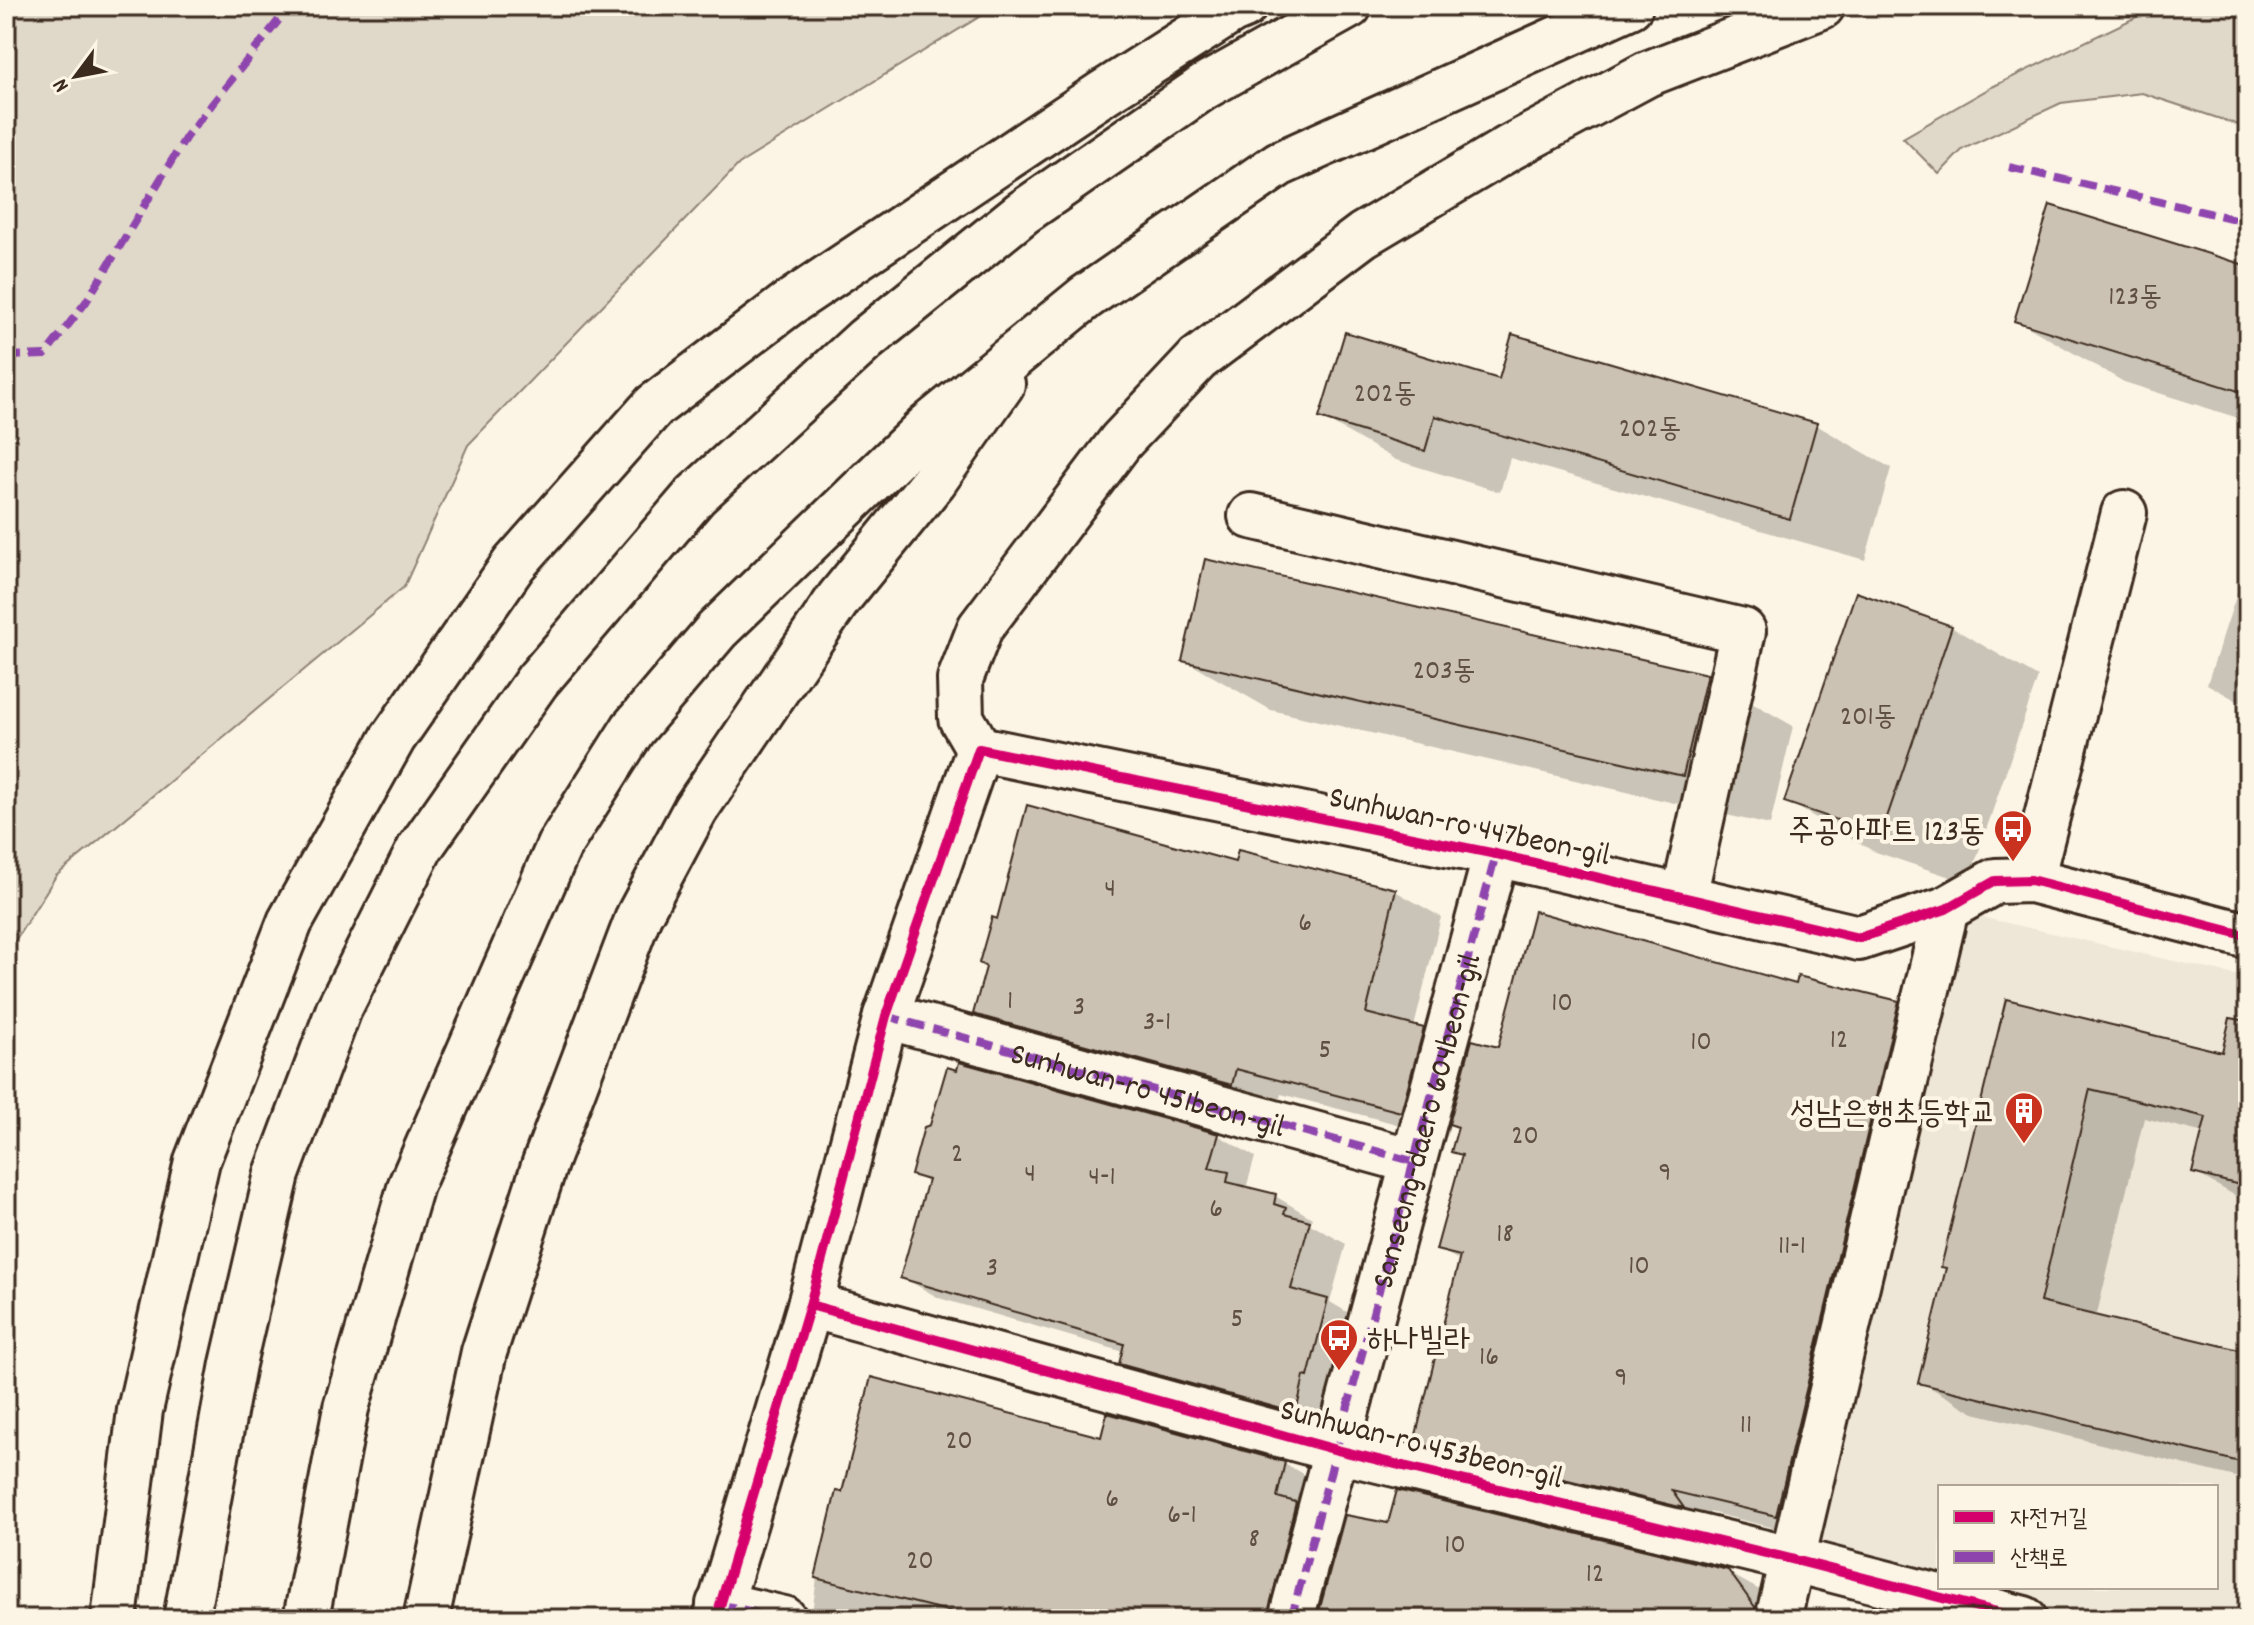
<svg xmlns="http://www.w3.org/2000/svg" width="2254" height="1625" viewBox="0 0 2254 1625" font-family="Dekko,'Poor Story',sans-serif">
  <rect width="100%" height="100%" fill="#fcf5e5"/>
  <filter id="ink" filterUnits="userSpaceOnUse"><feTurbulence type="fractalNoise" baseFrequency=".0125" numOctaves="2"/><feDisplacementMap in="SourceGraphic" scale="16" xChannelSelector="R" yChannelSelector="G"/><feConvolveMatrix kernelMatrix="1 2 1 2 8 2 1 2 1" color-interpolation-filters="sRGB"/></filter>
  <g filter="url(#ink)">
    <!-- built -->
    <path fill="#eee6d6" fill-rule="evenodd" d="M 1946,909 L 2248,978 L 2248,1619 L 2021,1619 L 1791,1559 ZM 1940,1487 L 2216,1487 L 2216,1587 L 1940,1587 Z"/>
    <!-- green -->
    <path fill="#e0d8c8" stroke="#8e8173" stroke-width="2" d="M 6,6 L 997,6 L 739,164 L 468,445 L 404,587 L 56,876 L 6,955 Z
      M 2159,6 L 2248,6 L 2248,128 L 2142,93 L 2061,103 L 1963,149 L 1939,174 L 1903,138 L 1992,87 Z"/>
    <!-- shadow -->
    <path fill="#0003" d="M 2248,269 L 2248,421 L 2124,382 L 2016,320 Z
      M 1500,381 L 1816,425 L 1891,468 L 1865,560 L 1510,458 L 1500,492 L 1396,460 L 1321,417 Z
      M 2248,560 L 2248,707 L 2207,684 Z
      M 1951,627 L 2038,677 L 1968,883 L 1873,851 L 1787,801 Z
      M 1184,660 L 1706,676 L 1793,726 L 1770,825 L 1271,710 Z
      M 1236,864 L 1395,891 L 1441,917 L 1414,1027 L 1423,1030 L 1470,1057 L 1798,987 L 1898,1003 L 1938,1026 L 1816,1538 L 1709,1512 L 1721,1529 L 1457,1465 L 1416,1442 L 1461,1261 L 1438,1249 L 1464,1157 L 1454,1151 L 1460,1128 L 1450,1123 L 1447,1137 L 1281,1094 L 1277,1110 L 1021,1039 L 975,1013 L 998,921 Z
      M 2007,1002 L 2248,1060 L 2248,1203 L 2194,1172 L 2204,1133 L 2144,1118 L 2096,1318 L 2245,1354 L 2248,1340 L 2248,1480 L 1974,1413 L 1921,1382 Z
      M 1218,1135 L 1255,1157 L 1247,1185 L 1259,1192 L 1275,1196 L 1312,1218 L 1310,1224 L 1346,1244 L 1330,1302 L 1364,1322 L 1333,1432 L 1158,1384 L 1121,1363 L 1124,1352 L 939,1298 L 902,1277 L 929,1183 L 913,1174 Z
      M 1102,1439 L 1284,1463 L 1328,1489 L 1322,1519 L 1342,1531 L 1390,1525 L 1727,1572 L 1765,1593 L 1783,1619 L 811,1619 L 817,1578 Z"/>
    <!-- building -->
    <path fill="#ccc2b3" stroke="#3b2a1e" stroke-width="2" d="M 2050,205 L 2248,266 L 2248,394 L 2014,321 Z
      M 1345,332 L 1499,379 L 1512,334 L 1817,423 L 1790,519 L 1435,416 L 1425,451 L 1319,418 Z
      M 1205,559 L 1707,674 L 1683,776 L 1182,661 Z
      M 1856,592 L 1952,626 L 1881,835 L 1784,802 Z
      M 1027,805 L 1235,862 L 1238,850 L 1396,889 L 1366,1013 L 1424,1028 L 1401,1112 L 1236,1069 L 1232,1085 L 973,1014 L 986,967 L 979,963 L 992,917 L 997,919 Z
      M 1534,911 L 1796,984 L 1798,976 L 1899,1001 L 1776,1516 L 1672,1491 L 1684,1508 L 1414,1443 L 1460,1256 L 1436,1250 L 1462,1155 L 1451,1152 L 1458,1127 L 1449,1124 L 1472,1040 L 1498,1047 Z
      M 2006,999 L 2222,1052 L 2230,1018 L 2248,1021 L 2248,1187 L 2192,1173 L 2206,1117 L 2090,1089 L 2040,1302 L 2248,1352 L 2248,1464 L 1918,1383 L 1946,1268 L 1941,1267 Z
      M 959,1062 L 1219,1134 L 1209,1168 L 1229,1172 L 1227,1182 L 1276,1194 L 1274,1204 L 1286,1208 L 1284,1214 L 1310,1221 L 1291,1289 L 1328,1299 L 1308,1377 L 1304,1376 L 1296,1413 L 1119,1364 L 1124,1344 L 900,1278 L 928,1180 L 911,1175 L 924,1127 L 930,1125 L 947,1067 L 957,1070 Z
      M 871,1377 L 1101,1437 L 1107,1413 L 1285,1462 L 1277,1497 L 1296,1502 L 1267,1619 L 980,1619 L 815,1578 L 836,1491 L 842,1492 Z
      M 1397,1490 L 1728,1570 L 1755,1607 L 1754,1619 L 1317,1619 L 1345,1515 L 1388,1523 Z"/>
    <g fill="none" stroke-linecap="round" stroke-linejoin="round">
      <!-- minor casing -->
      <g stroke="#3b2a1e" stroke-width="50">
        <g id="minor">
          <path d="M 1251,516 L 1743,631 L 1684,897"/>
          <path d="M 2031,880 L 2124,513"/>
          <path id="s1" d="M 886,1016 L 1412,1161"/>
          <path d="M 810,1305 L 1337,1450 L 1791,1559 L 2024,1619"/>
          <path d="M 719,1604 L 784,1619"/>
          <path d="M 716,1619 L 810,1305 L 886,1016 L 979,749 L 1496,854 L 1859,938 L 1946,909 L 1995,881 L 2031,880 L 2248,936"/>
          <path d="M 1291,1619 L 1496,854"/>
          <path d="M 1778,1619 L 1946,909"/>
        </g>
      </g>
      <!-- major casing -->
      <g stroke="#3b2a1e" stroke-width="50">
        <path id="major" d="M 979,749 L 961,718 L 960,679 L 980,628 L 1121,441 L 1198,359 L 1363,235 L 1509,148 L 1647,74 L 1822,6
          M 114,1619 L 140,1410 L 197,1161 L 290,922 L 393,738 L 514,564 L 654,406 L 788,304 L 1103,93 L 1232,11 L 1244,6
          M 186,1619 L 233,1364 L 277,1174 L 339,1009 L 420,848 L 537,681 L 696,495 L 866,339 L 1022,213 L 1204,87 L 1349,6
          M 306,1619 L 346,1408 L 411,1185 L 559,846 L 633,729 L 717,630 L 928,426 L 1086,297 L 1279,164 L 1630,6
          M 426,1619 L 484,1352 L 545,1163 L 639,915 L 695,810 L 839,598 L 934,481 L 1002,384"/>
      </g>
      <!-- minor -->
      <use href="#minor" stroke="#fcf5e5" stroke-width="44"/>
      <!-- major -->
      <use href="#major" stroke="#fcf5e5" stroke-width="44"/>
      <!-- quiet -->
      <g stroke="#8e44ad" stroke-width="8" stroke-dasharray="16 8" stroke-linecap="butt">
        <path d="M 2009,167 L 2248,222"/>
        <path d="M 6,356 L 45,355 L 86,302 L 186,137 L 290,6"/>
        <path d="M 886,1016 L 1412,1161"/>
        <path d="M 719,1604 L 784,1619"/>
        <path id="s2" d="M 1291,1619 L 1496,854"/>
      </g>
      <!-- cycleway casing -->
      <g stroke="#fcf5e5" stroke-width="15">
        <path id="cycleway" d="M 810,1305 L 1337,1450 L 1791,1559 L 2024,1619
          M 716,1619 L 810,1305 L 886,1016 L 979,749 L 1496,854 L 1859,938 L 1946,909 L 1995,881 L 2031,880 L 2248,936"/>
      </g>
      <!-- cycleway -->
      <use href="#cycleway" stroke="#d6006c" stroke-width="10"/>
    </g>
  </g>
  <!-- icons -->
  <defs>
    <g id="bus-pin" transform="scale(2)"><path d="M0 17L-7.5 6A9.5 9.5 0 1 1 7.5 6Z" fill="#c8321e" stroke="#fcf5e5"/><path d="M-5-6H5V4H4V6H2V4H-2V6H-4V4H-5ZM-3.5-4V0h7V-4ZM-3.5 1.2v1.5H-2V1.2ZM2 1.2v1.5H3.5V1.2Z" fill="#fff"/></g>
    <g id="building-pin" transform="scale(2)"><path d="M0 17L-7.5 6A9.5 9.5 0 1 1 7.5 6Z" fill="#c8321e" stroke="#fcf5e5"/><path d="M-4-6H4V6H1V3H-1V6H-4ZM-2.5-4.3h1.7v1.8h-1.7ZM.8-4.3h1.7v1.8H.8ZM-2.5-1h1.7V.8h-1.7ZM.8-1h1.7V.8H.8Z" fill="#fff"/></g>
  </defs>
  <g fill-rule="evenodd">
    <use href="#bus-pin" x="2013" y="829"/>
    <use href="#building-pin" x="2024" y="1111"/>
    <use href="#bus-pin" x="1339" y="1338"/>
  </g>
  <g text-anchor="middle" stroke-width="8" stroke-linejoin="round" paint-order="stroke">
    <!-- number labels -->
    <g font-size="28" fill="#5f5043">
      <text x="2135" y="304">123동</text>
      <text x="1385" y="401">202동</text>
      <text x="1650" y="436">202동</text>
      <text x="1444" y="678">203동</text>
      <text x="1868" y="724">201동</text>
      <text x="1110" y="896">4</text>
      <text x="1305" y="930">6</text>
      <text x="1010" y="1008">1</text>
      <text x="1562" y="1010">10</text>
      <text x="1079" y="1014">3</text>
      <text x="1157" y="1029">3-1</text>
      <text x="1839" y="1047">12</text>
      <text x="1701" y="1049">10</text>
      <text x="1325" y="1057">5</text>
      <text x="1525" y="1143">20</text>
      <text x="957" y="1161">2</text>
      <text x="1665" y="1180">9</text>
      <text x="1030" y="1181">4</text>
      <text x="1102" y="1184">4-1</text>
      <text x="1216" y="1216">6</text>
      <text x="1505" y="1241">18</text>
      <text x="1792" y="1253">11-1</text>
      <text x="1639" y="1273">10</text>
      <text x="992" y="1275">3</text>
      <text x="1237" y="1326">5</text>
      <text x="1489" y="1364">16</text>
      <text x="1621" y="1385">9</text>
      <text x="1746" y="1432">11</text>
      <text x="959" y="1448">20</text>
      <text x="1112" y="1506">6</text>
      <text x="1182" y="1522">6-1</text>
      <text x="1254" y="1546">8</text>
      <text x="1455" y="1552">10</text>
      <text x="920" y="1568">20</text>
      <text x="1595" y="1581">12</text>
    </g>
    <!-- street labels -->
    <g font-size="32" fill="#3b2a1e" stroke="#fcf5e5">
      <text transform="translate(1470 824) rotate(12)" y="11">Sunhwan-ro 447beon-gil</text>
      <text dy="11" stroke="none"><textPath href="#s1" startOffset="272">Sunhwan-ro 451beon-gil</textPath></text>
      <text dy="11" stroke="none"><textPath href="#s2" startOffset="516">Sanseong-daero 604beon-gil</textPath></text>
      <text transform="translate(1422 1442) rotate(14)" y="11">Sunhwan-ro 453beon-gil</text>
    </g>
    <!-- poi labels -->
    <g font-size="32" fill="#3b2a1e" stroke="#fcf5e5" text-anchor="end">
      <text x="1985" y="840">주공아파트 123동</text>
      <text x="1996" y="1122">성남은행초등학교</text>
      <text x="1367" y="1349" text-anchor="start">하나빌라</text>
    </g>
  </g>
  <!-- margin -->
  <rect width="2254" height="1625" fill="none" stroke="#fcf5e5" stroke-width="32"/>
  <rect x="16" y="16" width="2222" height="1593" fill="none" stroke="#3b2a1e" stroke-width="3" filter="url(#ink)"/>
  <!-- legend -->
  <rect x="1938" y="1485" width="280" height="104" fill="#fcf5e5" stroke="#afa495" stroke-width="2"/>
  <rect x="1954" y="1511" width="40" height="12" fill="#d6006c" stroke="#afa495" stroke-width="2"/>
  <text x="2010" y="1525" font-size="24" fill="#3b2a1e">자전거길</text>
  <rect x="1954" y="1551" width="40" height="12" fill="#8e44ad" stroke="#afa495" stroke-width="2"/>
  <text x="2010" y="1565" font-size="24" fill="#3b2a1e">산책로</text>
  <!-- north arrow -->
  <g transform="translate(76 76) rotate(238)" stroke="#fcf5e5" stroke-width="6" paint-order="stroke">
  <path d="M0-6L14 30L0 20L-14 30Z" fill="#3b2a1e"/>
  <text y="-12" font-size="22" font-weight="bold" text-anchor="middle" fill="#3b2a1e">N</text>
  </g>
</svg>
